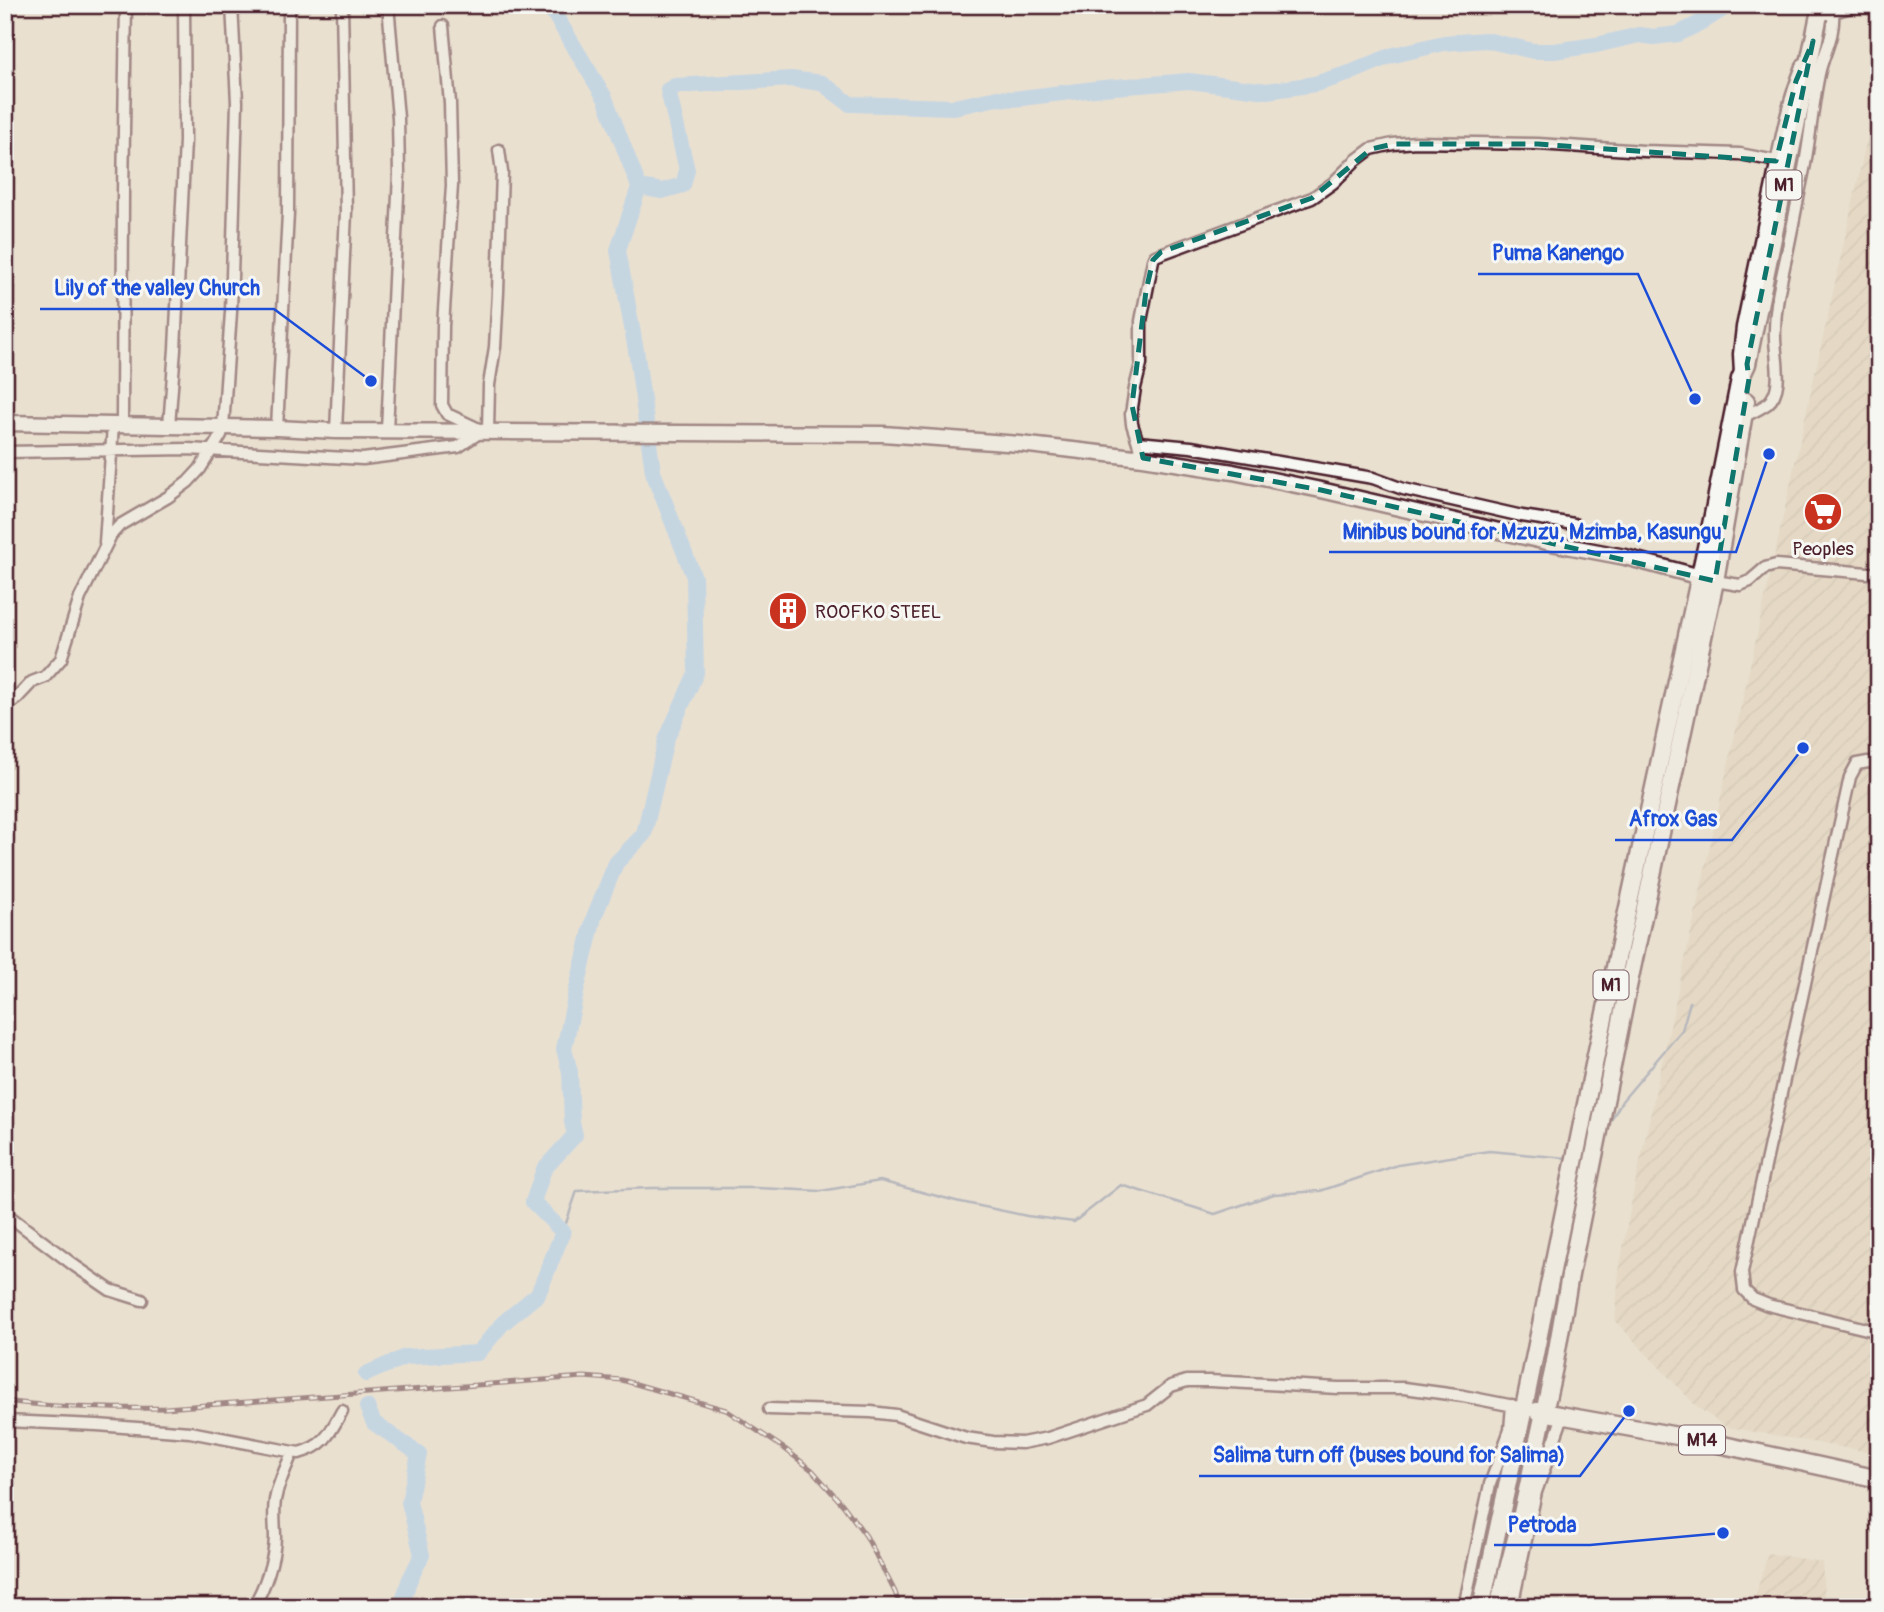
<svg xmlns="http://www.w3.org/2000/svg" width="1884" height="1612" viewBox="0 0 1884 1612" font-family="Pangolin,sans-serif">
  <defs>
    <pattern id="industrial-furrows" width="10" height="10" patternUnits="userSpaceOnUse" patternTransform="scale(1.75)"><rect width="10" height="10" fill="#e0d1b8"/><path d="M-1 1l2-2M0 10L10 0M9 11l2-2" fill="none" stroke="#c2b39e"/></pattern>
  </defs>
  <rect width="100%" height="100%" fill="#e9e0d0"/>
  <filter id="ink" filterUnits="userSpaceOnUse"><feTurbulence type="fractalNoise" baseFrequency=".0143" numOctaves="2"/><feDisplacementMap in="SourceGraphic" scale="14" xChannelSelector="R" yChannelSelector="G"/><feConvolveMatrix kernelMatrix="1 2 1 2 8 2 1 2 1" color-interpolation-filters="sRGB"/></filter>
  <g filter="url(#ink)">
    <!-- industrial -->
    <path fill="url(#industrial-furrows)" d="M 1879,84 L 1879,1454 L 1726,1427 L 1697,1407 L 1615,1321 L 1619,1269 L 1634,1188 Z
      M 1768,1553 L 1822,1562 L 1825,1607 L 1752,1607 Z"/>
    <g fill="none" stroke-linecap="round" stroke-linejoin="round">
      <!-- stream -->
      <path stroke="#7b86a5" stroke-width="2.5" d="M 1606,1129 L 1622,1101 L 1682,1030 L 1690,1002
        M 563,1232 L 577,1191 L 651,1188 L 758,1188 L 821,1191 L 880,1181 L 956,1201 L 1027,1216 L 1074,1222 L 1121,1185 L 1215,1214 L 1274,1194 L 1320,1191 L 1398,1165 L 1489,1151 L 1567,1158"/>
      <!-- river -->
      <path stroke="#9ccaf7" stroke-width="16" d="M 639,187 L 662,191 L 683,185 L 687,170 L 668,90 L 675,86 L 791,79 L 822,83 L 850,104 L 954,107 L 997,98 L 1013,99 L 1103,88 L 1189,81 L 1267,91 L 1315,84 L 1350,73 L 1390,56 L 1444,43 L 1486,40 L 1533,51 L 1554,51 L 1596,45 L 1639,35 L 1654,37 L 1678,34 L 1704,21 L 1729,5
        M 366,1374 L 405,1357 L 478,1353 L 503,1323 L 538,1294 L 563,1232 L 533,1202 L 544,1169 L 575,1135 L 572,1122 L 570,1072 L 564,1049 L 577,988 L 594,917 L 616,863 L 644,834 L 666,740 L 696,673 L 694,577 L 653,472 L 637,356 L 618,250 L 639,187 L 605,98 L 549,5
        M 367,1407 L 374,1423 L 419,1454 L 409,1502 L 422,1555 L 409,1581 L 401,1607"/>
      <!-- minor casing -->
      <g stroke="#4a1f2b" stroke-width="15">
        <path id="minor" d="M 1827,14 L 1857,5
          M 443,26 L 450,103 L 452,185 L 443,326 L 442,405 L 447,414 L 479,429
          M 1740,374 L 1739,354 L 1742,327 C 1752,280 1762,232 1772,184 C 1780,144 1787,102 1803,64
          M 1743,417 C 1751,413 1760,409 1767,404 C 1785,390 1775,357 1775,338 C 1774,310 1780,285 1786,258 C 1792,230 1797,202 1803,174 C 1810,142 1812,107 1819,74 C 1824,51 1835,37 1833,12
          M 122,425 L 123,194 L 126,5
          M 169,426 L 175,349 L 185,141 L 184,5
          M 277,428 L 288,213 L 289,5
          M 387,430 L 399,174 L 398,118 L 388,5
          M 336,431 L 346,212 L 342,5
          M 488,431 L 489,385 L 495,347 L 498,292 L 502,172 L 499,150
          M 1138,442 L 1191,447 L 1373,478 L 1403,489 L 1522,516 L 1574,524
          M 5,452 L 188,449 L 363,459 L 458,447 L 479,433
          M 1143,458 L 1132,424 L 1131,414 L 1135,388 L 1141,364 L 1141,321 L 1153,260 L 1155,256 L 1312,198 L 1333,183 L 1355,161 L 1371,149 L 1393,144 L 1416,142 L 1538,144 L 1644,151 L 1740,154 L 1776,161
          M 105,543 L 113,425
          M 1715,581 L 1740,585 L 1750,581 L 1765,568 L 1776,565 L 1879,574
          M 5,707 L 17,698 L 32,682 L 45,677 L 61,659 L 80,598 L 111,535 L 120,525 L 168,497 L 188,482 L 200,469 L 221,435 L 223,427 L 231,312 L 237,102 L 232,5
          M 1879,764 L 1868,762 L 1857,764 L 1850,777 L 1742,1272 L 1744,1290 L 1753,1299 L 1768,1305 L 1879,1332
          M 5,1213 L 75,1266 L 110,1290 L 142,1300
          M 769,1409 L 871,1412 L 896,1415 L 966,1438 L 993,1442 L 1022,1443 L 1048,1438 L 1147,1405 L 1171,1386 L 1187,1381 L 1210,1381 L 1338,1388 L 1404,1388 L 1463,1396 L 1524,1408
          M 5,1421 L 97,1425 L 190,1432 L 299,1453 C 325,1446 330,1433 342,1411
          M 82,1607 L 104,1604 L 177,1607
          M 253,1607 C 265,1587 274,1561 275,1538 C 275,1525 273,1513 275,1500 C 278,1483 286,1468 292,1453
          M 1464,1607 L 1490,1484 L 1510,1430 L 1512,1405
          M 1512,1607 L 1536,1492 L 1563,1416"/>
      </g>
      <!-- secondary casing -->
      <g stroke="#4a1f2b" stroke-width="19">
        <path id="secondary" d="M 5,423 L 277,428 L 336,431 L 883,434 L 1020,444 L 1143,458 L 1233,472 L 1321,490 L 1551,543 L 1625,557 L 1708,579"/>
      </g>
      <!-- trunk casing -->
      <g stroke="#4a1f2b" stroke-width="21">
        <path id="trunk" d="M 1537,1411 L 1700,1440 L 1879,1479
          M 1481,1607 L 1524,1408 L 1596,1055 L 1712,520 L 1740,379 L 1747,364 L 1821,5
          M 1498,1607 L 1519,1527 L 1554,1367 L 1570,1275 L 1628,987 L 1715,581 L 1746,401"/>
      </g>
      <!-- minor -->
      <use href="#minor" stroke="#f6f6f2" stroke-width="10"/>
      <!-- secondary -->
      <use href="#secondary" stroke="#f6f6f2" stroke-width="14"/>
      <!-- trunk -->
      <use href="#trunk" stroke="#f6f6f2" stroke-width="16"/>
      <!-- rail casing -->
      <g stroke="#4a1f2b" stroke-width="5">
        <path id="rail" d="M 5,1401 C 58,1408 112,1409 165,1408 L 584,1377 L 622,1380 L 726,1410 L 785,1449 L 812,1470 L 843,1505 L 866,1536 L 895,1592 L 900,1607"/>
      </g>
      <!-- rail -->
      <use href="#rail" stroke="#f6f6f2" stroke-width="2.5" stroke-dasharray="8" stroke-linecap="butt"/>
    </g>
  </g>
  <!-- marked area -->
  <path d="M0 0H1884V1612H0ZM 1813,41 L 1747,364 L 1749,379 L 1715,581 L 1321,490 L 1143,458 L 1132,405 L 1146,291 L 1153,260 L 1161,252 L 1312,198 L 1371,149 L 1393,144 L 1538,144 L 1776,161 L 1796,81 Z" fill="#e9e0d0" fill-opacity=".55" fill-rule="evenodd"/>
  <path fill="none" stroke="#0f766e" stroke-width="5" stroke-dasharray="14 9" stroke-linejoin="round" d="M 1813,41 L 1747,364 L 1749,379 L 1715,581 L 1321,490 L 1143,458 L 1132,405 L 1146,291 L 1153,260 L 1161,252 L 1312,198 L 1371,149 L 1393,144 L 1538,144 L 1776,161 L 1796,81 Z"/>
  <!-- icons -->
  <defs>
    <g id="supermarket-disc" transform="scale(2.0125)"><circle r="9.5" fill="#c8321e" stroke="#f6f6f2"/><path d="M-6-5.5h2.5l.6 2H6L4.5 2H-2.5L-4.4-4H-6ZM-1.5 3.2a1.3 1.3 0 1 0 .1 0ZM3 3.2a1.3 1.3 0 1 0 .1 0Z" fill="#fff"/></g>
    <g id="building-disc" transform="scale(2.0125)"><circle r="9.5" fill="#c8321e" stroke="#f6f6f2"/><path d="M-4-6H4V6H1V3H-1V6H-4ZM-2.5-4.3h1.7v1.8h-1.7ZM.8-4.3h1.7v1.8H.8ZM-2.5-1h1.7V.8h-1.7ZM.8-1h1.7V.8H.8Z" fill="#fff"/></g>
  </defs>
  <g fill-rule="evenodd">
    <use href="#supermarket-disc" x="1823" y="512"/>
    <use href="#building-disc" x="788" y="611"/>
  </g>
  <g text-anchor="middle" stroke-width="6" stroke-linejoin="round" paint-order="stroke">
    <!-- shield labels -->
    <g fill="#f6f6f2" stroke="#7e6067" stroke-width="2">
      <rect x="1766.5" y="170.5" width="35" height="29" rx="5"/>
      <rect x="1593.5" y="970.5" width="35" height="29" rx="5"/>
      <rect x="1679" y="1425.5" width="46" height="29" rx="5"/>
    </g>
    <g font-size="18" font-weight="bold" fill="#4a1f2b">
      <text x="1784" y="191">M1</text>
      <text x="1611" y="991">M1</text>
      <text x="1702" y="1446">M14</text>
    </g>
    <!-- poi labels -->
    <g font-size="19" fill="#4a1f2b" stroke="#f6f6f2">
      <text x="1823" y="555">Peoples</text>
      <text x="815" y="618" text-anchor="start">ROOFKO STEEL</text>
    </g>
  </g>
  <!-- callouts -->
  <path fill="none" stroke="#1d4ed8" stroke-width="2.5" d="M1695 399L1638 274H1478M371 381L274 309H40M1769 454L1736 552H1329M1803 748L1732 840H1615M1629 1411L1580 1476H1199M1723 1533L1590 1545H1494"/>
  <g fill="#1d4ed8" stroke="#f6f6f2" stroke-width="2.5">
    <circle cx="1695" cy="399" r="7"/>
    <circle cx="371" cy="381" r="7"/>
    <circle cx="1769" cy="454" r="7"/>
    <circle cx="1803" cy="748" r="7"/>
    <circle cx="1629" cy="1411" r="7"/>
    <circle cx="1723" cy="1533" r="7"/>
  </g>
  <g font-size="21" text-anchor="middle" font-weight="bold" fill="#1d4ed8" stroke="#f6f6f2" stroke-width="6" stroke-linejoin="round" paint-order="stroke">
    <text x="1558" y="260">Puma Kanengo</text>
    <text x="157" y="295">Lily of the valley Church</text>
    <text x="1532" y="539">Minibus bound for Mzuzu, Mzimba, Kasungu</text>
    <text x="1673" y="826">Afrox Gas</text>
    <text x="1389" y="1462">Salima turn off (buses bound for Salima)</text>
    <text x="1542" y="1532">Petroda</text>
  </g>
  <!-- margin -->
  <rect width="1884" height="1612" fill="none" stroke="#f6f6f2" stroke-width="28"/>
  <rect x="14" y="14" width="1856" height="1584" fill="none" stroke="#4a1f2b" stroke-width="2.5" filter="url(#ink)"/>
</svg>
